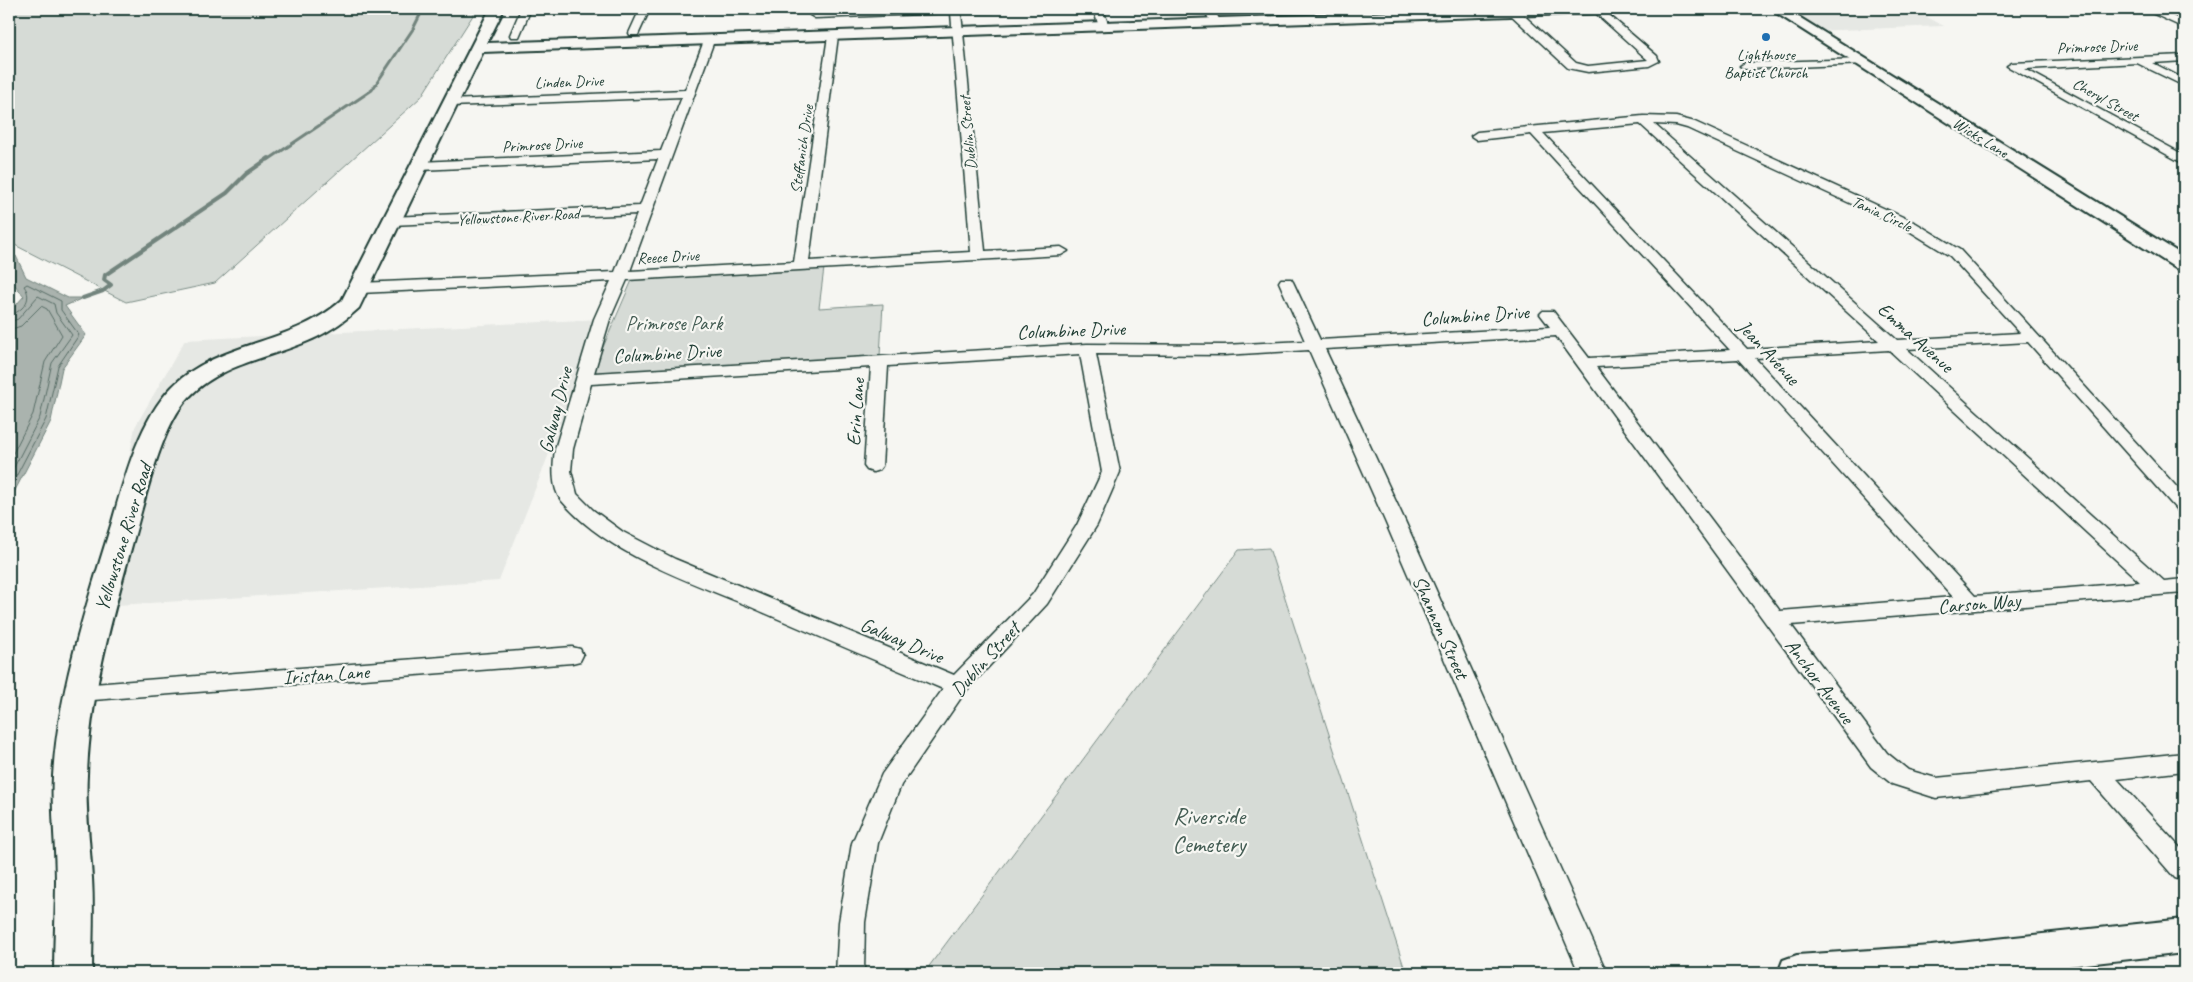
<svg xmlns="http://www.w3.org/2000/svg" width="2193" height="982" viewBox="0 0 2193 982" font-family="Caveat,sans-serif">
  <rect width="100%" height="100%" fill="#f6f6f2"/>
  <filter id="ink" filterUnits="userSpaceOnUse"><feTurbulence type="fractalNoise" baseFrequency=".02" numOctaves="2"/><feDisplacementMap in="SourceGraphic" scale="10" xChannelSelector="R" yChannelSelector="G"/><feConvolveMatrix kernelMatrix="1 2 1 2 8 2 1 2 1" color-interpolation-filters="sRGB"/></filter>
  <g filter="url(#ink)">
    <!-- built -->
    <path fill="#e6e8e4" d="M 1777,9 L 1912,9 L 1944,26 L 1813,31 Z
      M 602,319 L 499,581 L 101,606 L 135,427 L 185,340 Z"/>
    <!-- green -->
    <path fill="#d6dbd6" stroke="#7a8c85" d="M 9,9 L 477,9 L 421,97 L 215,283 L 126,302 L 9,242 Z
      M 824,268 L 819,308 L 883,304 L 880,356 L 591,375 L 633,278 Z
      M 1269,548 L 1406,973 L 924,973 L 1239,550 Z"/>
    <!-- water -->
    <path fill="#aab3ae" stroke="#72847d" d="M 9,256 L 16,256 L 26,277 L 68,298 L 83,298 L 65,306 L 86,335 L 62,368 L 51,421 L 9,502 L 9,313 L 24,296 L 9,278 Z"/>
    <g fill="none" stroke-linecap="round" stroke-linejoin="round">
      <!-- shore -->
      <path stroke="#576c65" stroke-width="1" d="M 9,316 C 22,311 34,300 24,286 L 27,284 L 61,301 L 61,310 L 79,335 L 58,366 L 46,419 L 9,490
        M 9,322 L 18,319 L 38,296 L 54,304 L 56,313 L 72,335 L 52,363 L 40,417 L 9,477
        M 9,330 L 21,326 L 41,306 L 47,309 L 62,335 L 45,362 L 33,414 L 9,461"/>
      <!-- stream-far1 -->
      <path stroke="#72847d" stroke-width="3" d="M 268,160 L 372,90 L 413,29 L 423,9"/>
      <!-- stream -->
      <path stroke="#72847d" stroke-width="4" d="M 83,298 L 103,291 L 111,285 L 104,280 L 105,275 L 227,193 L 246,174 L 269,158"/>
      <!-- street casing -->
      <g stroke="#1f3d34" stroke-width="3">
        <path id="street" d="M 521,9 L 531,9 L 519,37 L 511,37 L 510,35 Z
          M 640,9 L 650,9 L 638,35 L 630,35 L 629,33 Z
          M 811,9 L 821,9 L 821,12 L 998,9 L 993,12 L 961,13 L 985,251 L 1061,247 L 1068,251 L 1061,255 L 627,280 L 610,319 L 594,373 L 1087,344 L 1224,345 L 1305,341 L 1279,282 L 1281,279 L 1291,279 L 1293,282 L 1320,340 L 1550,327 L 1540,314 L 1543,311 L 1553,311 L 1589,358 L 1730,350 L 1531,134 L 1477,140 L 1471,136 L 1477,132 L 1643,116 L 1676,117 L 1695,122 L 1916,223 L 1960,250 L 2184,495 L 2184,512 L 2177,510 L 2028,342 L 1907,349 L 2164,581 L 2184,579 L 2184,593 L 1791,625 L 1887,753 L 1908,770 L 1936,778 L 2184,753 L 2184,771 L 2117,779 L 2184,852 L 2184,881 L 2175,878 L 2091,781 L 1936,798 L 1892,784 L 1871,767 L 1556,336 L 1325,349 L 1405,521 L 1607,973 L 1579,973 L 1385,521 L 1309,350 L 1224,355 L 1096,354 L 1120,472 L 1097,525 L 1047,604 L 965,692 L 901,785 L 878,843 L 865,922 L 864,973 L 836,973 L 839,922 L 852,843 L 882,774 L 943,689 C 879,662 815,635 751,607 C 689,581 606,554 561,500 C 551,487 553,465 555,449 L 594,319 L 611,281 L 360,293 L 355,291 L 352,288 L 355,285 L 360,283 L 615,272 L 637,214 L 391,225 L 384,221 L 391,217 L 640,206 L 658,159 L 420,170 L 414,166 L 420,162 L 661,151 L 682,97 L 450,106 L 444,103 L 450,100 L 685,90 L 704,41 L 709,38 L 714,41 L 630,271 L 794,262 L 828,36 L 833,33 L 838,36 L 809,261 L 971,252 L 951,13 L 815,18 L 810,15 ZM 1640,124 L 1879,341 L 1747,349 L 1543,133 ZM 1654,124 L 1676,125 L 1687,128 L 1906,229 L 1950,256 L 2020,333 L 1897,340 ZM 1889,350 L 2140,582 L 1975,596 L 1755,358 ZM 1080,354 L 1102,472 L 1077,525 L 1033,594 L 954,675 L 675,559 L 623,532 L 593,510 L 577,494 L 571,471 L 573,449 L 591,384 L 871,367 L 864,466 L 867,470 L 873,472 L 879,470 L 882,466 L 888,366 ZM 1738,359 L 1953,597 L 1780,611 L 1596,367 Z
          M 1093,9 L 1103,9 L 1109,27 L 1108,29 L 1100,29 Z
          M 1204,9 L 1214,9 L 1221,23 L 1220,25 L 1212,25 Z
          M 1514,9 L 1518,10 L 1576,63 L 1588,66 L 1648,60 L 1591,9 L 1602,9 L 1657,56 L 1659,61 L 1649,66 L 1588,72 L 1568,68 L 1510,14 L 1510,10 Z
          M 2143,9 L 2156,9 L 2184,21 L 2184,28 Z
          M 2184,55 L 2184,61 L 2153,63 L 2184,79 L 2184,86 L 2137,63 L 2025,69 L 2184,155 L 2184,164 L 2007,66 L 2012,63 Z
          M 1861,59 L 1865,60 L 1866,62 L 1865,64 L 1745,69 L 1740,66 L 1745,63 Z
          M 572,647 L 580,649 L 583,655 L 580,661 L 572,663 L 80,701 L 72,699 L 69,693 L 72,687 L 80,685 Z"/>
      </g>
      <!-- secondary casing -->
      <g stroke="#1f3d34" stroke-width="4">
        <path id="secondary" d="M 490,9 L 504,9 L 487,43 L 1482,9 L 1602,9 L 1595,13 L 483,52 L 359,308 C 346,320 333,329 317,337 C 275,358 224,361 189,397 C 165,421 149,483 140,516 C 117,601 90,687 87,775 C 85,809 90,844 92,878 C 94,910 92,941 92,973 L 54,973 C 54,942 56,912 56,881 C 56,846 51,811 53,776 C 58,691 87,603 112,522 C 124,479 140,419 172,387 C 217,341 293,345 342,300 Z
          M 1770,9 L 1786,9 L 2184,256 L 2184,271 L 2177,269 Z
          M 2184,919 L 2184,953 L 2005,973 L 1778,973 L 1783,960 L 1797,955 L 1931,946 Z"/>
      </g>
      <!-- street -->
      <use href="#street" fill="#f6f6f2" fill-rule="evenodd"/>
      <!-- secondary -->
      <use href="#secondary" fill="#f6f6f2" fill-rule="evenodd"/>
    </g>
  </g>
  <!-- markers -->
  <circle fill="#1f6fb2" stroke="#f6f6f2" stroke-width="2" cx="1766" cy="37" r="5"/>
  <g text-anchor="middle" stroke-width="4.5" stroke-linejoin="round" paint-order="stroke">
    <!-- far-street labels -->
    <g font-size="16" fill="#1f3d34" stroke="#f6f6f2">
      <text transform="translate(2097 46) rotate(-2)" y="6">Primrose Drive</text>
      <text transform="translate(569 81) rotate(-2)" y="6">Linden Drive</text>
      <text transform="translate(2106 99) rotate(29)" y="6">Cheryl Street</text>
      <text transform="translate(967 133) rotate(-95)" y="6">Dublin Street</text>
      <text transform="translate(1981 137) rotate(32)" y="6">Wicks Lane</text>
      <text transform="translate(542 144) rotate(-3)" y="6">Primrose Drive</text>
      <text transform="translate(801 149) rotate(-82)" y="6">Steffanich Drive</text>
      <text transform="translate(1882 213) rotate(25)" y="6">Tania Circle</text>
      <text transform="translate(518 216) rotate(-3)" y="6">Yellowstone River Road</text>
      <text transform="translate(668 256) rotate(-3)" y="6">Reece Drive</text>
    </g>
    <!-- far-poi labels -->
    <g font-size="16" fill="#1f3d34" stroke="#f6f6f2">
      <text x="1766" y="60">Lighthouse<tspan x="1766" dy="18">Baptist Church</tspan></text>
    </g>
    <!-- street labels -->
    <g font-size="20" fill="#1f3d34" stroke="#f6f6f2">
      <text transform="translate(1475 315) rotate(-4)" y="7">Columbine Drive</text>
      <text transform="translate(1071 330) rotate(-2)" y="7">Columbine Drive</text>
      <text transform="translate(1916 337) rotate(42)" y="7">Emma Avenue</text>
      <text transform="translate(1769 352) rotate(47)" y="7">Jean Avenue</text>
      <text transform="translate(667 353) rotate(-3)" y="7">Columbine Drive</text>
      <text transform="translate(555 410) rotate(-76)" y="7">Galway Drive</text>
      <text transform="translate(855 412) rotate(-86)" y="7">Erin Lane</text>
      <text transform="translate(123 537) rotate(-73)" y="7">Yellowstone River Road</text>
      <text transform="translate(1979 603) rotate(-5)" y="7">Carson Way</text>
      <text transform="translate(1441 627) rotate(66)" y="7">Shannon Street</text>
      <text transform="translate(902 640) rotate(23)" y="7">Galway Drive</text>
      <text transform="translate(985 659) rotate(-48)" y="7">Dublin Street</text>
      <text transform="translate(326 674) rotate(-4)" y="7">Iristan Lane</text>
      <text transform="translate(1820 681) rotate(53)" y="7">Anchor Avenue</text>
    </g>
    <!-- park labels -->
    <g font-size="20" fill="#445d54" stroke="#f6f6f2">
      <text x="674" y="330">Primrose Park</text>
    </g>
    <!-- near-park labels -->
    <g font-size="24" fill="#445d54" stroke="#f6f6f2">
      <text x="1209" y="824">Riverside<tspan x="1209" dy="28">Cemetery</tspan></text>
    </g>
  </g>
  <!-- margin -->
  <rect width="2193" height="982" fill="none" stroke="#f6f6f2" stroke-width="30"/>
  <rect x="15" y="15" width="2163" height="952" fill="none" stroke="#1f3d34" stroke-width="2" filter="url(#ink)"/>
</svg>
